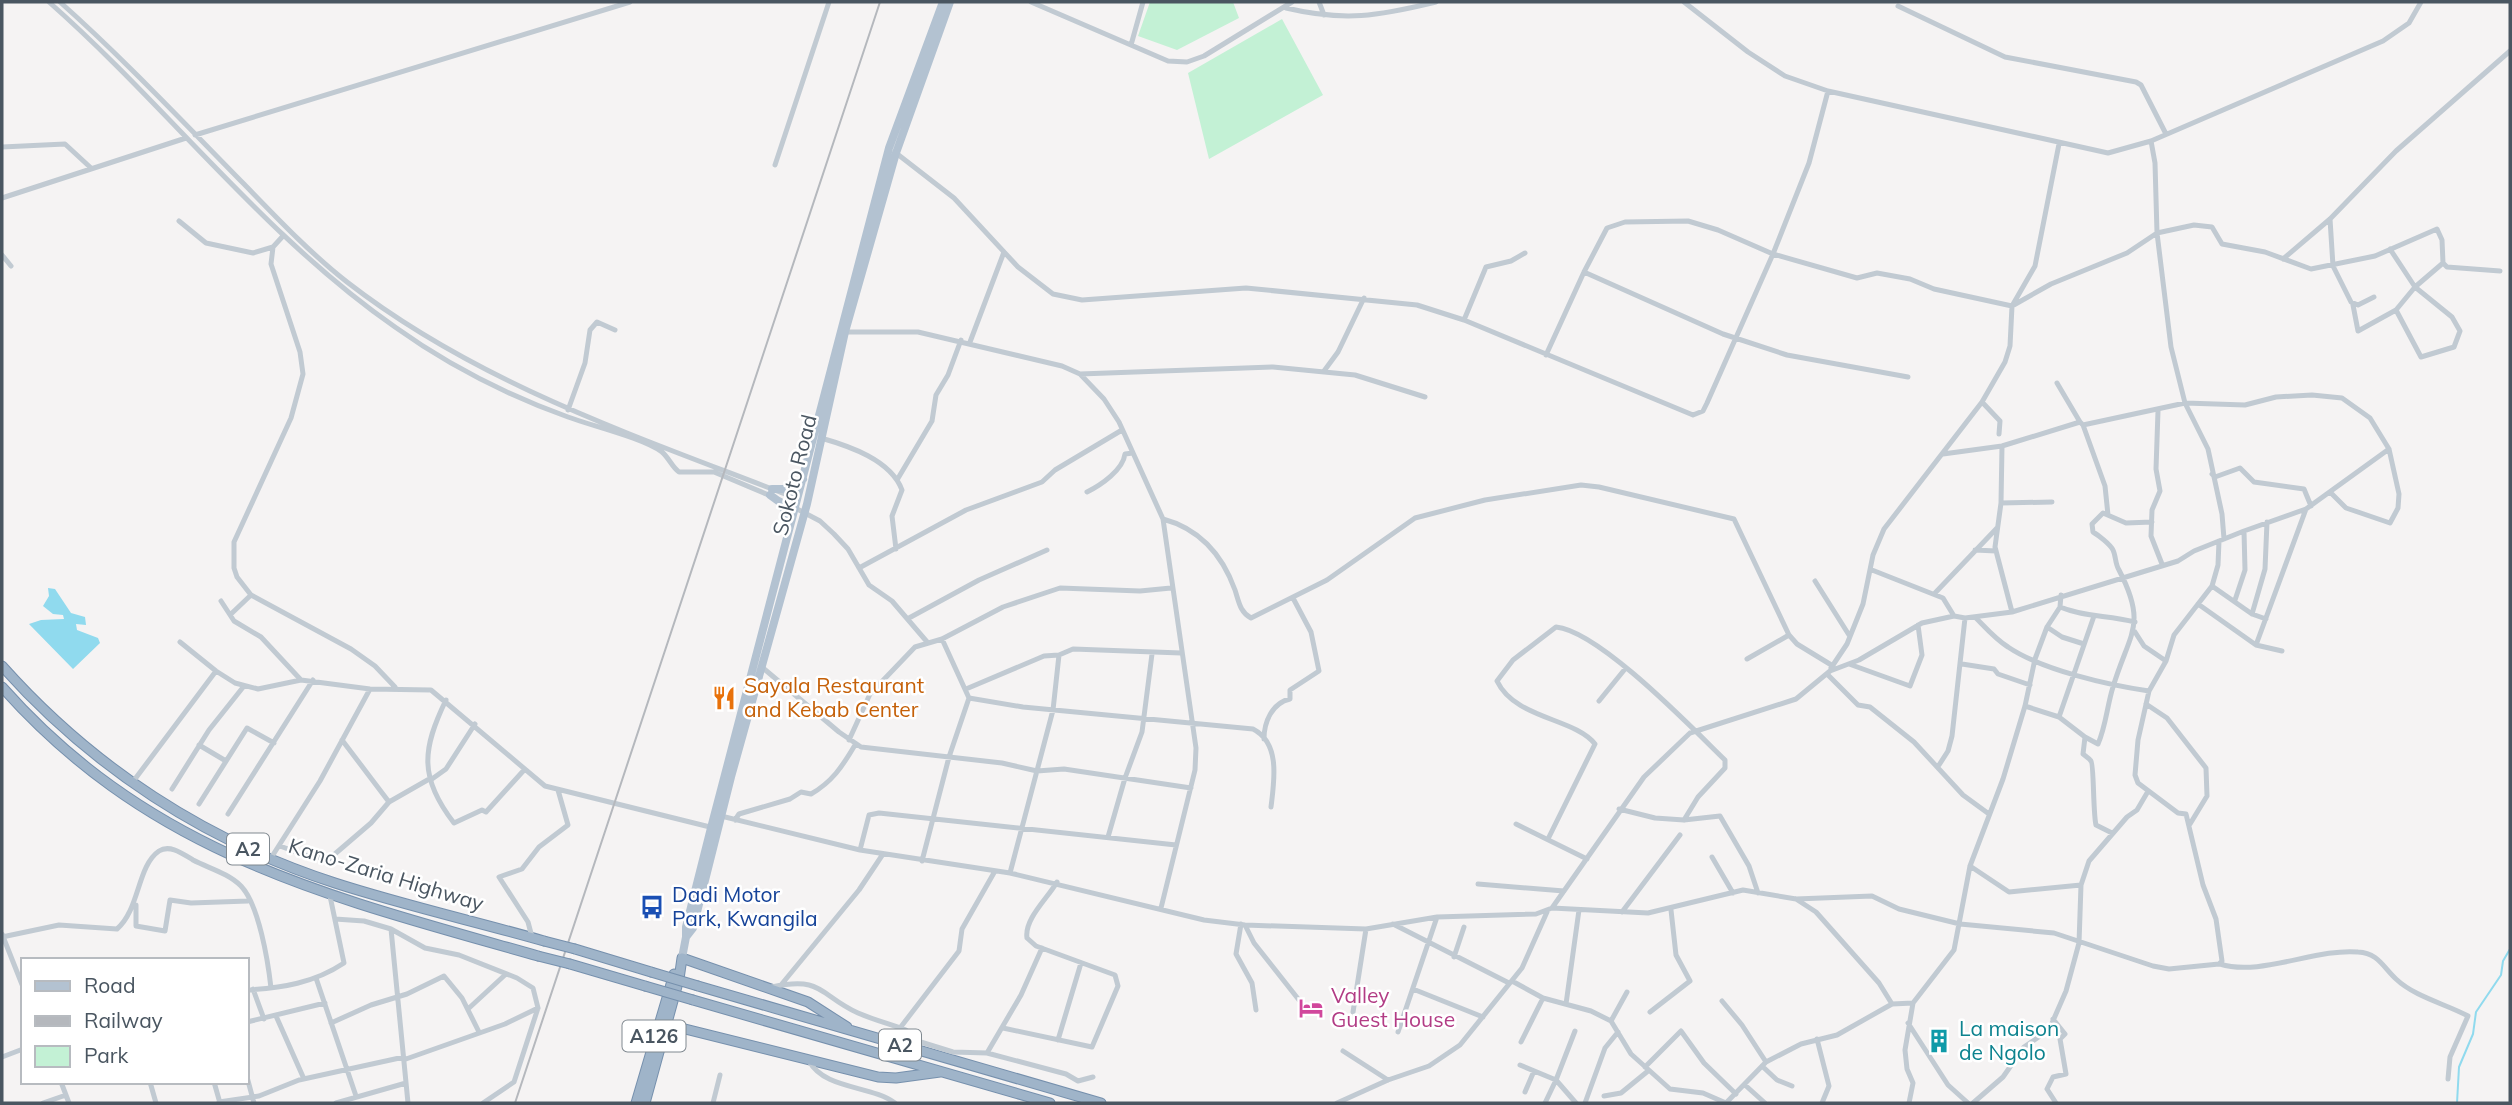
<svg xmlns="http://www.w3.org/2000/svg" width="2512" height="1105" viewBox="0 0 2512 1105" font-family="Mulish,sans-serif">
  <rect width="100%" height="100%" fill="#f5f3f3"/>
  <!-- green -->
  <path fill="#c3f1d5" d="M 1150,2 L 1233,2 L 1239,18 L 1177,50 L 1138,36 Z
    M 1282,19 L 1323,95 L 1209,159 L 1188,73 Z"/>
  <!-- water -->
  <path fill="#90daee" d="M 48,588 L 55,589 L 71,613 L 85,617 L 86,625 L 76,624 L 77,630 L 98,638 L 100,643 L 73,669 L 29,624 L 41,620 L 64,619 L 63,615 L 53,614 L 43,606 L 49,596 Z"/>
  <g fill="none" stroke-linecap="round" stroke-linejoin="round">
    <!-- stream -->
    <path stroke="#90daee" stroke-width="2" d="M 2457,1103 L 2459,1067 L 2473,1034 L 2476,1012 L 2501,975 L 2503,961 L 2510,949"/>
    <!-- trunk casing -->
    <g stroke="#7690ad" stroke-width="11">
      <path id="trunk" d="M 2,666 C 92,767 205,841 335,883 C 403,905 474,921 544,941
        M 2,687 C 152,856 331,897 538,956
        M 575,949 L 651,972
        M 570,964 L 645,986
        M 698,986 L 1101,1103
        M 693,1000 L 1050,1103
        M 665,1024 L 878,1077 L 896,1078 L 940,1072
        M 636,1103 L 674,974
        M 645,1103 L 679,979 L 682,958 L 808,1002 L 847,1027"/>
    </g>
    <!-- minor -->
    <path stroke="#c1cad2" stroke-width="5" d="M 49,2 C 168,107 264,236 395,327 C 448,365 507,395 568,417 C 592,426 643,438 662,452 C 669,458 672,467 679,472 L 714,472 L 771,496
      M 60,2 C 124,59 183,122 244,184 C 277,218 310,253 347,282 C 481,386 642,438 798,499
      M 1031,2 L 1168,61 L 1187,62 L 1204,56 L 1292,2
      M 1319,2 L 1324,15
      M 1684,2 L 1748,52 L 1785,76 L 1828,91 L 2108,153 L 2151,141 L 2383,41 L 2409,23 L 2421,2
      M 1898,6 L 2005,57 L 2136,82 L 2141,85 L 2166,134
      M 1286,8 C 1345,22 1378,16 1436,2
      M 1131,45 L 1143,2
      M 195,135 L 630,2
      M 2151,141 L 2155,163 L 2157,233 L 2171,347 L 2185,403 L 2208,449 L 2222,514 L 2224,539
      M 2,147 L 65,144 L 91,168
      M 896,153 L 954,198 L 1018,267 L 1053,294 L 1082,300 L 1246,288 L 1417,305 L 1464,320 L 1693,415 L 1703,411 L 1707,403 L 1773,254 L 1809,163 L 1828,91
      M 775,165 L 829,2
      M 2,198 L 186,138
      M 2330,219 L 2333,266 L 2351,302 L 2358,305 L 2374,297
      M 179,221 L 206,243 L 253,253 L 273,247
      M 283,236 L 273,247 L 271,264 L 300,352 L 303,374 L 291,418 L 234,542 L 234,568 L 237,577 L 251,595 L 351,649 L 375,666 L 395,687
      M 2390,249 L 2415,287 L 2396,310 L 2421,357 L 2454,347 L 2460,331 L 2452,317 L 2415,287 L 2443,263
      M 2,255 L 11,266
      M 2283,259 L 2330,219 L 2396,151 L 2510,51
      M 1584,272 L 1607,228 L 1625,222 L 1688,221 L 1718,230 L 1773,254 L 1857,278 L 1877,273 L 1910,279 L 1934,289 L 2012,306 L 2051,284 L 2127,253 L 2157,233 L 2194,225 L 2212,227 L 2222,244 L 2265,252 L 2311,269 L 2375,256 L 2437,229 L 2442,240 L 2443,263 L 2447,267 L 2500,271
      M 2353,305 L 2358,331 L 2396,310
      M 1464,320 L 1486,267 L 1511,261 L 1525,253
      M 845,332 L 918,332 L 1062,366 L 1080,374 L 1104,399 L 1119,422 L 1163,519 L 1196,748 L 1195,770 L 1161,908
      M 970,342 L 1004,252
      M 1546,355 L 1584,272 L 1723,334 L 1787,355 L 1908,377
      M 1324,371 L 1338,352 L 1364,298
      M 1080,374 L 1273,367 L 1355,375 L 1425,397
      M 2057,383 L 2080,422
      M 1982,402 L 2000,421 L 1999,434
      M 568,410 L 585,363 L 590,330 L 597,322 L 615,330
      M 2158,411 L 2156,469 L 2160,491 L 2152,510 L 2151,536 L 2162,564
      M 2083,425 L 2105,486 L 2108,515
      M 821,438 C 849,446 891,460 902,490 L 892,516 L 896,549
      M 2002,446 L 2001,503 L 1995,547 L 2012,612
      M 1943,454 L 2002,446 L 2080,422 L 2083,425 L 2185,403 L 2245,405 L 2276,397 L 2312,395 L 2342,398 L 2370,418 L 2389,449 L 2399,494 L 2398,508 L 2390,523 L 2346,508 L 2331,493
      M 2212,474 L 2215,477 L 2240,468 L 2254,482 L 2304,489 L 2311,506
      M 897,480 L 932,421 L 936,395 L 948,375 L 961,340
      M 1087,492 C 1101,485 1123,470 1125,454 L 1133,453
      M 780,500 L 820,521 L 834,534 L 848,549 L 869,585 L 892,601 L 928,643
      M 2001,503 L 2052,502
      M 1163,519 C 1200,529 1222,554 1235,590 C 1239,602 1240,612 1251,618 L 1327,580 L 1415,518 L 1485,500 L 1581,485 L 1599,487 L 1734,519 L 1789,635 L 1797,644 L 1833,666
      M 1975,550 L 1996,551
      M 859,568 L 966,510 L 1042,482 L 1055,470 L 1122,430
      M 1872,570 L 1943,598 L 1954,616
      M 1815,581 L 1849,635
      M 2212,586 L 2252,614 L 2266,619
      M 1935,593 L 1997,528
      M 2235,600 L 2245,570 L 2244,531
      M 221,601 L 234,621 L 261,637 L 301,680
      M 2198,604 L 2256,645 L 2282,651
      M 2060,607 C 2084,617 2108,615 2135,622
      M 231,614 L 251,595
      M 2252,614 L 2265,569 L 2267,522
      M 1975,617 C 1985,627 1995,639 2008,647 C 2042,670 2108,685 2149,691
      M 909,618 L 979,580 L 1047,550
      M 2047,627 L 2062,637 L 2084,644
      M 2135,632 L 2144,646 L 2166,661
      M 180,642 L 216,671 L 235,683 L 258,689 L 301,680 L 370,689 L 431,690 L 545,786 L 714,828
      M 2256,645 L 2306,509
      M 1747,659 L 1789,635
      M 1849,664 L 1910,686 L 1922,655 L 1918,625
      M 1962,664 L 1994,669 L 1998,674 L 2030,685
      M 763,668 L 839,732 L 861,747 L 1002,763 L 1037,771 L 1064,769 L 1191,788
      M 1831,668 L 1847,644 L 1863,604 L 1873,555 L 1884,529 L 1982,402 L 2005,362 L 2010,346 L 2012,306 L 2035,266 L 2059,144
      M 1827,674 L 1858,705 L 1870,707 L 1914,742 L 1963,795 L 1989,814
      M 966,689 L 1044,656 L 1059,655 L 1073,649 L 1181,653
      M 969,698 L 1023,707 L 1253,729 C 1281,743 1274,782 1271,807
      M 446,700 C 422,749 419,778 454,823 L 482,810 L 486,812 L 525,769
      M 1599,701 L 1625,669
      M 2146,704 L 2167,718 L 2206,768 L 2207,796 L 2190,824
      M 2025,706 L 2059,717 L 2085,737 L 2083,754 C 2085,756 2089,758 2091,761 C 2094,764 2093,814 2096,825 L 2112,833
      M 2059,717 L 2094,616
      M 2085,737 L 2098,744 C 2106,726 2107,706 2113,687 C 2129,633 2148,626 2119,570 C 2115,564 2116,556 2113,550 C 2110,544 2098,535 2093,532 L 2092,524 L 2103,513 L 2126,523 L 2152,522
      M 1264,739 C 1264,722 1272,703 1290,699 L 1290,690 L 1319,671 L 1311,632 L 1293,598
      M 342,740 L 389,802
      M 849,740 L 870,694 L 915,647 L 942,639 L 1003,607 L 1060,588 L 1140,591 L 1171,588
      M 199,745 L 226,761
      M 1939,765 L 1948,751 L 1952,736 L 1965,618
      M 432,779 L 446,769 L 475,724
      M 132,783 L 216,671
      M 172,789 L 209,730 L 244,686
      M 199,804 L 247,728 L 274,743
      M 1619,809 L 1655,818 L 1684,820 L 1720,816 L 1749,866 L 1758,893
      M 228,814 L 313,680
      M 721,816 L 860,850 L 1010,873 L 1204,920 L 1245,925 L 1366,929 L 1437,917 L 1536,914 L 1552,908 L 1648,913 L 1743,890 L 1796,899 L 1872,896 L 1899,909 L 1960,924 L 2054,933 L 2153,966 L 2169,969 L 2219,964 L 2222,961 L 2216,919 L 2203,885 L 2186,814 L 2178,813 L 2138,783 L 2135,775 L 2138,740 L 2149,691 L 2166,661 L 2174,635 L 2212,586 L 2218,565 L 2219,541
      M 735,820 L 739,814 L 790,799 L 801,792 L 811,794 C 832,782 842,767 855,745
      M 1516,824 L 1587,859
      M 1108,837 L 1125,778 L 1142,732 L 1152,654
      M 1548,839 L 1595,744 C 1575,718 1515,719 1497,681 L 1513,660 L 1556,627 C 1599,631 1692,728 1725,760 L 1725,768 L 1698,797 L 1684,820
      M 280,846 L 304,855 L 329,859 L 371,823 L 389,802 L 431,778
      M 860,850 L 869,815 L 879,813 L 1176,845
      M 1712,857 L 1733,893
      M 271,858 L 320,781 L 370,689
      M 922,861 L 949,757 L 969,698 L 942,639
      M 1970,866 L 2009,892 L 2081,885
      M 1010,873 L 1053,710 L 1059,655
      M 1478,884 L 1564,891
      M 1796,899 L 1816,912 L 1879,983 L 1892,1004
      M 136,905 L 136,926 L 165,931 L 170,900 L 191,903 L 248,901
      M 1552,908 L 1644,777 L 1690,733 L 1796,699 L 1830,671 L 1859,660 L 1922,623 L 1954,616 L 1965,618 L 2012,612 L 2178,561 L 2194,551 L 2244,531 L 2306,509 L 2389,449
      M 1622,912 L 1680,835
      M 335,919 L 364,921 L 391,929 L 425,948 L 459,955 L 517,978 L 533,988 L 538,1008 L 514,1082 L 483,1103
      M 1241,924 L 1236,954 L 1252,983 L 1256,1010
      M 1393,924 L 1509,983
      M 1245,925 L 1254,943 L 1299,1000
      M 391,929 L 408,1103
      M 2,934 L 23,987
      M 2,937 L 59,925 L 117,929 C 140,909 137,866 159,851 C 170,844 183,854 193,860 C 208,868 228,873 241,886 C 259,905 268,961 271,988
      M 532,937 L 528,922 L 499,877 L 522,869 L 539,847 L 568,825 L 558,790
      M 1454,957 L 1464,927
      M 2220,964 C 2260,977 2316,948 2358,952 C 2378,953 2383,967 2396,979 C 2415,997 2446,1004 2468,1016 L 2450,1057 L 2448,1079
      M 316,978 L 356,1096
      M 1512,981 L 1543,998 L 1591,1011 L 1611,1021 L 1631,1054 L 1670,1089 L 1703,1093 L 1726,1103 L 1766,1062 L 1801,1044 L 1837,1035 L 1892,1004 L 1913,1003
      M 781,985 L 859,890 L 883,854
      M 772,987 C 823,976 819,995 858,1013 C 874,1020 890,1024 906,1030 L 911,1039 L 953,1052 L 987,1053 L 1066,1074 L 1078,1081 L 1093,1077
      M 253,989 L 264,1019
      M 1413,989 L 1483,1017
      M 247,990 C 282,988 314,983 344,963 L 330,896
      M 1722,1001 L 1742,1025 L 1766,1062
      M 1566,1004 L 1579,910
      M 468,1009 L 506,974
      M 1353,1012 L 1366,929
      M 1650,1012 L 1690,981 L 1676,955 L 1671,910
      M 276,1016 L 304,1079
      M 2053,1019 L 2065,1034 L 2060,1039 L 2066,1074 L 2053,1077 L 2047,1089 L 2056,1103
      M 1611,1021 L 1627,992
      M 247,1022 L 325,1003
      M 331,1023 L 371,1005 L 407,994 L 444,976 L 462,998 L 479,1032
      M 1908,1023 L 1948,1085 L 1968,1103
      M 900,1028 L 959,951 L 962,929 L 995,871
      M 1003,1028 L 1092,1047 L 1118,986 L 1115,975 L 1036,946 L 1027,938 C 1024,919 1048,898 1057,882
      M 1575,1031 L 1556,1080 L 1576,1103
      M 1398,1032 L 1437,917
      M 1817,1039 L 1829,1086 L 1822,1103
      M 1058,1040 L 1081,963
      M 1521,1042 L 1543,998
      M 1343,1051 L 1388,1080
      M 987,1053 L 1021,995 L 1042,948
      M 2,1057 L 23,1049
      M 406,1059 L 505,1024 L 538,1008
      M 809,1061 C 825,1090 871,1085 895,1103
      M 1520,1065 L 1556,1080 L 1545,1103
      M 1762,1066 L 1777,1080 L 1792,1086
      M 1645,1067 L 1681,1031 L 1704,1063 L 1736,1094
      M 247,1077 L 254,1103
      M 61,1082 L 69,1103
      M 150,1082 L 156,1103
      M 214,1082 L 220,1103
      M 1745,1085 L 1765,1103
      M 1525,1092 L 1534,1071
      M 1604,1096 L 1621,1093 L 1648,1071
      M 219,1102 L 259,1096 L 299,1080 L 404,1057
      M 43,1103 L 66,1095
      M 336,1103 L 406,1083
      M 713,1103 L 720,1075
      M 1337,1103 L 1388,1080 L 1429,1066 L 1460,1045 L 1522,968 L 1547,912
      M 1585,1103 L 1605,1048 L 1618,1032
      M 1909,1103 L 1913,1083 L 1907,1069 L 1905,1050 L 1913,1003 L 1954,950 L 1970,866 L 2003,779 L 2025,706 L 2035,659 L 2047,627 L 2060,607 L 2061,595
      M 1973,1103 L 2003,1077 L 2024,1047 L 2049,1030 L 2066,991 L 2079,943 L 2081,885 L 2089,861 L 2127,817 L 2137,810 L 2147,793"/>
    <!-- primary -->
    <path stroke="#b3c2d1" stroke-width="8" d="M 772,489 L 784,489 L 803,479
      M 770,495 L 781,503 L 790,522
      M 686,937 L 686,927 L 711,828 L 889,148 L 943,2
      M 682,958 L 686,937 L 693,928 L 731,777 L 807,504 L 845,332 L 896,153 L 950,2"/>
    <!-- trunk -->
    <use href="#trunk" stroke="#9fb4c9" stroke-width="9"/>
    <!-- rail -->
    <path stroke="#b5b8bd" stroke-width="2" d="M 515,1103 L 880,2"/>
    <!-- trunk-bridge casing -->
    <g stroke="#7690ad" stroke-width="11" stroke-linecap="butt">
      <path id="trunk-bridge" d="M 544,941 L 575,949
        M 538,956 L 570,964
        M 651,972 L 698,986
        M 645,986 L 693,1000"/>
    </g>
    <!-- trunk-bridge -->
    <use href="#trunk-bridge" stroke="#9fb4c9" stroke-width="9"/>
  </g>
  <!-- icons -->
  <defs>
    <g id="restaurant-bare" transform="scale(1.89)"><path d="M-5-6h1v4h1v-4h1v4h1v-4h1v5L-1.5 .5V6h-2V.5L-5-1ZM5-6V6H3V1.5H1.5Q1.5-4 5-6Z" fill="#e8710a" stroke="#fff" stroke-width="2.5" paint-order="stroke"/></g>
    <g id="bus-bare" transform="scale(1.89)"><path d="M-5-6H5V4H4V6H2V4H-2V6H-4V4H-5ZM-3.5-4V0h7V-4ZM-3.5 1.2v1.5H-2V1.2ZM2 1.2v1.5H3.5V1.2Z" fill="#1a4fb4" stroke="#fff" stroke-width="2.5" paint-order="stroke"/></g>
    <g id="hotel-bare" transform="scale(1.89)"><path d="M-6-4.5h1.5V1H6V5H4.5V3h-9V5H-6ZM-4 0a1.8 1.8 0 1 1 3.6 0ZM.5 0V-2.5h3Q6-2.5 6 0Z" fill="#d1479c" stroke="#fff" stroke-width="2.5" paint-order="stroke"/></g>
    <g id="building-bare" transform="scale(1.89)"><path d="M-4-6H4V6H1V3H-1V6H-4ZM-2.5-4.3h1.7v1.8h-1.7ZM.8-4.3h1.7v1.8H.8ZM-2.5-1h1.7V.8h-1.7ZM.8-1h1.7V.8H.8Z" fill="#0f9aa8" stroke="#fff" stroke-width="2.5" paint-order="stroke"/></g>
  </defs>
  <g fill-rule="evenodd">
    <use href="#restaurant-bare" x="724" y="698"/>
    <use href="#bus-bare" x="652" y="907"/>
    <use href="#hotel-bare" x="1311" y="1008"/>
    <use href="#building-bare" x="1939" y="1041"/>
  </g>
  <g text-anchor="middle" stroke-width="5" stroke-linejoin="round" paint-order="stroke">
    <!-- shield labels -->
    <g fill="#fff" stroke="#808990" stroke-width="2">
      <rect x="227" y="833.5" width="42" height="31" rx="5"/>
      <rect x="622.5" y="1020.5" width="63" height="31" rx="5"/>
      <rect x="879" y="1029.5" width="42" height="31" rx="5"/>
    </g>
    <g font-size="19" font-weight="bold" fill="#4a5661">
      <text x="248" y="856">A2</text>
      <text x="654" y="1043">A126</text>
      <text x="900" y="1052">A2</text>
    </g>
    <!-- street labels -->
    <g font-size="21" fill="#4a5661" stroke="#fff">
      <text transform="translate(795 475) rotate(-76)" y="7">Sokoto Road</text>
      <text transform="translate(386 875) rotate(17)" y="7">Kano-Zaria Highway</text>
    </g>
    <!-- food labels -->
    <g font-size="21" fill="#c56008" stroke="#fff" text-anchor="start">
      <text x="744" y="693">Sayala Restaurant<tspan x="744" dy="24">and Kebab Center</tspan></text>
    </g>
    <!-- transit labels -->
    <g font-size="21" fill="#164399" stroke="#fff" text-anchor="start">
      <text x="672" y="902">Dadi Motor<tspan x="672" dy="24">Park, Kwangila</tspan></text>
    </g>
    <!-- hotel labels -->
    <g font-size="21" fill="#b23c85" stroke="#fff" text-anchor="start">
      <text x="1331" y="1003">Valley<tspan x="1331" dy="24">Guest House</tspan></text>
    </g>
    <!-- culture labels -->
    <g font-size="21" fill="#0d838f" stroke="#fff" text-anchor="start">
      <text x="1959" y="1036">La maison<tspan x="1959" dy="24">de Ngolo</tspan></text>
    </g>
  </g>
  <!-- border -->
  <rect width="2512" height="1105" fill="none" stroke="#4a5661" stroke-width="7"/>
  <!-- legend -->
  <rect x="21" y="958" width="228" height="126" fill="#ffffff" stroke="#b7bbc0" stroke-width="2"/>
  <rect x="35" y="981" width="35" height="10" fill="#b3c2d1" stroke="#b7bbc0" stroke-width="2"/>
  <text x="84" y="993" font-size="21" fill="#4a5661">Road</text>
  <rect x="35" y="1016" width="35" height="10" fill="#b5b8bd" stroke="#b7bbc0" stroke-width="2"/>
  <text x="84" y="1028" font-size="21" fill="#4a5661">Railway</text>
  <rect x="35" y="1046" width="35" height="21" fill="#c3f1d5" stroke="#b7bbc0" stroke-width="2"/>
  <text x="84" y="1063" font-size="21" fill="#4a5661">Park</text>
</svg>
